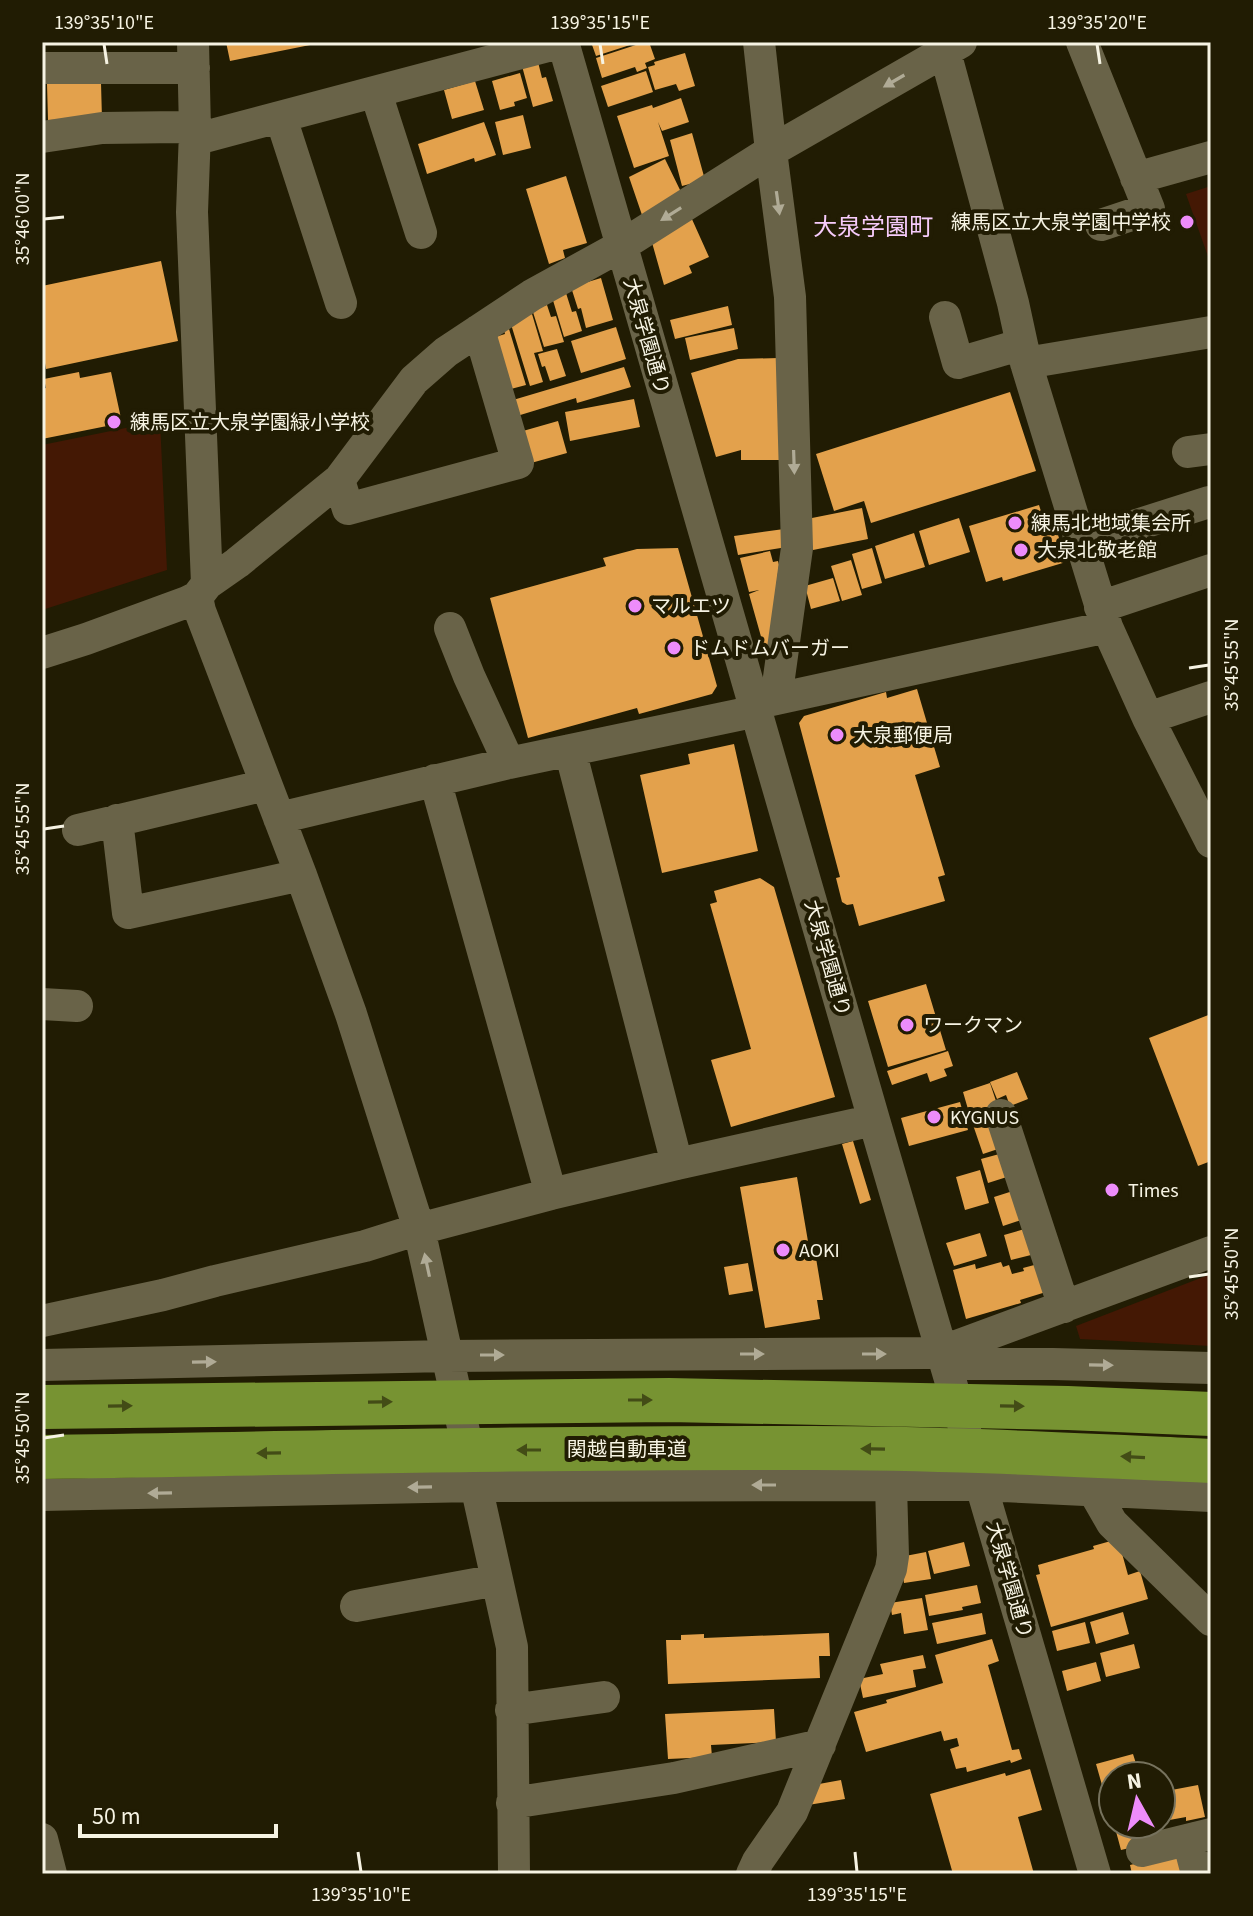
<svg xmlns="http://www.w3.org/2000/svg" width="1253" height="1916" viewBox="0 0 1253 1916" font-family="'Source Sans 3','Noto Sans JP',sans-serif">
  <rect width="100%" height="100%" fill="#211c03"/>
  <!-- green -->
  <path fill="#441804" d="M 1211,186 L 1211,265 L 1186,194 Z
    M 160,421 L 167,570 L 42,610 L 42,445 Z
    M 1211,1274 L 1211,1346 L 1080,1339 L 1076,1326 Z"/>
  <!-- building -->
  <path fill="#e3a14c" d="M 226,42 L 319,42 L 320,43 L 230,61 Z
    M 591,42 L 629,42 L 630,45 L 596,56 Z
    M 645,42 L 649,42 L 655,59 L 645,63 L 647,68 L 637,72 L 635,67 L 602,78 L 596,58 Z
    M 685,53 L 695,86 L 679,91 L 676,84 L 655,90 L 648,67 L 655,65 L 654,62 Z
    M 538,62 L 542,78 L 546,77 L 553,101 L 533,107 L 522,66 Z
    M 646,71 L 653,92 L 608,107 L 601,86 Z
    M 520,73 L 527,98 L 514,102 L 515,106 L 500,110 L 492,81 Z
    M 475,81 L 484,110 L 452,119 L 444,90 Z
    M 101,83 L 102,119 L 48,120 L 47,84 Z
    M 681,98 L 689,122 L 662,131 L 658,122 L 669,156 L 634,168 L 617,116 L 652,105 L 653,108 Z
    M 523,115 L 531,148 L 503,155 L 495,122 Z
    M 484,122 L 496,155 L 475,162 L 474,158 L 427,174 L 418,144 Z
    M 692,133 L 705,180 L 682,186 L 670,140 Z
    M 665,159 L 681,192 L 642,215 L 629,177 Z
    M 566,176 L 587,243 L 563,250 L 565,258 L 549,264 L 526,189 Z
    M 691,217 L 709,257 L 689,266 L 692,273 L 664,285 L 651,239 Z
    M 161,261 L 178,341 L 46,369 L 44,357 L 42,357 L 42,286 Z
    M 601,278 L 613,320 L 586,328 L 581,308 L 578,309 L 571,287 Z
    M 566,293 L 572,312 L 576,311 L 582,331 L 564,337 L 552,297 Z
    M 547,305 L 551,317 L 556,316 L 564,342 L 544,347 L 532,309 Z
    M 728,306 L 732,325 L 675,339 L 670,320 Z
    M 532,314 L 543,351 L 534,353 L 543,382 L 530,386 L 510,321 Z
    M 616,327 L 626,359 L 581,373 L 571,341 Z
    M 734,328 L 738,349 L 690,360 L 685,338 Z
    M 509,329 L 526,385 L 507,390 L 492,338 L 505,334 L 504,330 Z
    M 557,349 L 566,376 L 550,381 L 545,366 L 542,367 L 538,354 Z
    M 779,358 L 781,460 L 741,460 L 741,450 L 716,457 L 691,373 L 738,359 Z
    M 624,367 L 631,387 L 577,403 L 576,398 L 517,416 L 513,400 Z
    M 79,372 L 80,378 L 111,372 L 122,423 L 42,439 L 42,389 L 46,388 L 44,379 Z
    M 1010,392 L 1036,471 L 871,523 L 864,501 L 834,511 L 816,454 Z
    M 634,399 L 640,427 L 570,441 L 565,412 Z
    M 558,421 L 567,453 L 531,463 L 523,431 Z
    M 1039,505 L 1047,530 L 1056,528 L 1066,562 L 1003,581 L 1002,577 L 986,582 L 969,526 Z
    M 862,508 L 868,539 L 813,550 L 807,519 Z
    M 959,518 L 970,552 L 929,565 L 919,531 Z
    M 784,529 L 787,547 L 738,555 L 734,536 Z
    M 914,533 L 925,567 L 885,579 L 875,546 Z
    M 678,548 L 717,686 L 712,694 L 639,714 L 637,708 L 528,738 L 490,598 L 606,566 L 603,558 L 637,549 Z
    M 872,548 L 882,583 L 862,589 L 852,554 Z
    M 770,551 L 773,562 L 778,561 L 779,565 L 767,658 L 749,594 L 759,590 L 749,592 L 740,558 Z
    M 851,560 L 862,595 L 842,601 L 831,566 Z
    M 833,578 L 840,601 L 811,609 L 805,586 Z
    M 917,689 L 940,767 L 915,775 L 945,875 L 938,877 L 945,901 L 859,926 L 853,904 L 847,905 L 842,902 L 836,878 L 840,877 L 799,723 L 804,716 L 886,692 L 887,698 Z
    M 734,744 L 758,851 L 662,873 L 640,775 L 690,764 L 688,754 Z
    M 760,878 L 774,887 L 835,1097 L 731,1127 L 711,1060 L 751,1049 L 710,904 L 717,902 L 714,891 Z
    M 926,984 L 946,1050 L 888,1067 L 868,1001 Z
    M 1211,1014 L 1211,1161 L 1198,1166 L 1149,1038 Z
    M 948,1051 L 953,1066 L 944,1069 L 947,1076 L 930,1082 L 927,1073 L 892,1085 L 887,1071 Z
    M 1017,1072 L 1028,1099 L 1010,1106 L 1006,1095 L 997,1099 L 990,1082 Z
    M 990,1083 L 997,1104 L 970,1116 L 963,1092 Z
    M 960,1102 L 968,1130 L 909,1146 L 901,1118 Z
    M 990,1116 L 1001,1148 L 983,1154 L 972,1122 Z
    M 853,1141 L 871,1200 L 860,1204 L 842,1144 Z
    M 1003,1153 L 1010,1176 L 988,1183 L 981,1159 Z
    M 980,1170 L 989,1203 L 965,1210 L 956,1177 Z
    M 797,1177 L 811,1259 L 816,1258 L 823,1300 L 817,1300 L 820,1319 L 765,1328 L 740,1187 Z
    M 1016,1190 L 1024,1219 L 1003,1226 L 994,1197 Z
    M 1028,1228 L 1035,1254 L 1011,1260 L 1004,1235 Z
    M 980,1233 L 987,1256 L 954,1266 L 946,1243 Z
    M 1001,1262 L 1003,1267 L 1009,1265 L 1012,1274 L 1024,1271 L 1023,1268 L 1038,1264 L 1046,1292 L 1020,1300 L 1021,1303 L 966,1319 L 953,1270 L 975,1264 L 976,1269 Z
    M 748,1263 L 753,1291 L 729,1295 L 724,1267 Z
    M 1118,1539 L 1128,1575 L 1140,1571 L 1148,1599 L 1051,1627 L 1036,1575 L 1040,1574 L 1038,1565 L 1094,1549 L 1093,1546 Z
    M 964,1542 L 970,1566 L 934,1574 L 928,1551 Z
    M 926,1552 L 931,1579 L 904,1583 L 900,1557 Z
    M 977,1585 L 981,1603 L 962,1607 L 963,1610 L 929,1616 L 925,1595 Z
    M 922,1598 L 928,1630 L 904,1634 L 901,1613 L 892,1615 L 890,1603 Z
    M 1123,1612 L 1129,1634 L 1096,1644 L 1090,1622 Z
    M 982,1613 L 986,1634 L 937,1644 L 932,1623 Z
    M 1085,1622 L 1090,1643 L 1057,1651 L 1052,1631 Z
    M 829,1633 L 830,1656 L 819,1656 L 820,1678 L 668,1684 L 666,1640 L 681,1640 L 681,1635 L 704,1634 L 704,1638 Z
    M 992,1639 L 999,1661 L 988,1665 L 1012,1750 L 1019,1749 L 1022,1759 L 1011,1763 L 1010,1760 L 967,1772 L 966,1767 L 956,1769 L 950,1749 L 959,1746 L 957,1738 L 944,1741 L 941,1731 L 866,1752 L 854,1712 L 887,1703 L 886,1700 L 943,1683 L 935,1655 Z
    M 1134,1644 L 1140,1668 L 1106,1677 L 1100,1653 Z
    M 923,1655 L 926,1668 L 913,1670 L 916,1687 L 863,1698 L 859,1679 L 883,1674 L 880,1664 Z
    M 1096,1662 L 1101,1681 L 1067,1691 L 1062,1671 Z
    M 774,1709 L 776,1742 L 711,1745 L 712,1757 L 668,1759 L 665,1714 Z
    M 1133,1754 L 1140,1776 L 1113,1776 L 1113,1796 L 1106,1799 L 1096,1764 Z
    M 1030,1769 L 1042,1810 L 1018,1817 L 1034,1874 L 953,1874 L 930,1794 L 1005,1773 L 1006,1776 Z
    M 841,1780 L 845,1799 L 808,1805 L 819,1784 Z
    M 1198,1785 L 1205,1817 L 1186,1821 L 1186,1817 L 1164,1821 L 1161,1807 L 1161,1792 Z
    M 1114,1824 L 1145,1824 L 1150,1843 L 1121,1850 Z
    M 1179,1853 L 1184,1874 L 1132,1874 L 1130,1865 Z"/>
  <g fill="none" stroke-linecap="round" stroke-linejoin="round">
    <!-- minor -->
    <path stroke="#696348" stroke-width="32" d="M 193,42 L 195,131 L 192,212 L 207,584
      M 563,42 L 874,1120 L 1095,1874
      M 759,42 L 771,151 L 790,297 L 797,548 L 776,699
      M 1082,42 L 1149,209 L 1101,225
      M 945,52 L 1013,303 L 1026,363 L 1107,627
      M 42,68 L 194,68
      M 376,93 L 421,233
      M 281,118 L 341,303
      M 42,137 L 102,128 L 180,127 L 208,136 L 563,42
      M 1136,178 L 1211,157
      M 945,317 L 958,363 L 1006,349 L 1022,346
      M 1026,363 L 1211,332
      M 1188,452 L 1211,449
      M 339,480 L 348,509 L 518,463 L 479,330
      M 1080,543 L 1209,502
      M 197,597 L 200,611 L 301,875 L 351,1014 L 419,1229 L 512,1647 L 514,1874
      M 1100,607 L 1211,570
      M 450,628 L 469,676 L 509,763
      M 42,653 L 86,639 L 187,602 L 197,597 L 207,584 L 237,563 L 339,480 L 414,380 L 446,352 L 532,295 L 621,246 L 771,151 L 961,42
      M 758,703 L 1107,627 L 1148,718 L 1211,842
      M 1148,718 L 1211,697
      M 570,750 L 677,1164
      M 435,780 L 551,1194
      M 279,818 L 509,763 L 757,711
      M 117,820 L 128,913 L 301,875
      M 78,830 L 266,785
      M 42,1004 L 77,1006
      M 1001,1115 L 1064,1307
      M 42,1321 L 163,1295 L 215,1281 L 365,1246 L 419,1229 L 551,1194 L 677,1164 L 874,1120
      M 943,1351 L 963,1364 L 1053,1364 L 1211,1368
      M 42,1365 L 447,1356 L 927,1353 L 943,1351 L 1211,1252
      M 1093,1490 L 1112,1523 L 1211,1620
      M 42,1495 L 476,1486 L 891,1485 L 982,1485 L 1211,1496
      M 356,1606 L 497,1580
      M 511,1710 L 604,1697
      M 512,1803 L 674,1778 L 820,1745
      M 42,1839 L 51,1874
      M 1188,1840 L 1197,1874
      M 1142,1851 L 1211,1834
      M 752,1874 L 758,1861 L 792,1812 L 891,1569 L 893,1556 L 891,1485"/>
    <!-- highway -->
    <path stroke="#779332" stroke-width="44" d="M 42,1407 L 669,1400 L 1068,1408 L 1211,1414
      M 42,1457 C 298,1453 555,1447 811,1448 C 945,1448 1078,1455 1211,1461"/>
  </g>
  <!-- one-way arrows -->
  <defs><path id="oneway-solid" d="M-6-.8H1V-3.2L6.5 0L1 3.2V.8H-6Z" transform="scale(2)"/></defs>
  <g fill="#b0ab96">
    <use href="#oneway-solid" transform="translate(894 81) rotate(150)"/>
    <use href="#oneway-solid" transform="translate(778 203) rotate(82)"/>
    <use href="#oneway-solid" transform="translate(671 214) rotate(148)"/>
    <use href="#oneway-solid" transform="translate(794 462) rotate(88)"/>
    <use href="#oneway-solid" transform="translate(427 1265) rotate(-102)"/>
    <use href="#oneway-solid" transform="translate(752 1354)"/>
    <use href="#oneway-solid" transform="translate(874 1354)"/>
    <use href="#oneway-solid" transform="translate(492 1355)"/>
    <use href="#oneway-solid" transform="translate(204 1362) rotate(-1)"/>
    <use href="#oneway-solid" transform="translate(1101 1365) rotate(1)"/>
    <use href="#oneway-solid" transform="translate(764 1485) rotate(180)"/>
    <use href="#oneway-solid" transform="translate(420 1487) rotate(179)"/>
    <use href="#oneway-solid" transform="translate(160 1493) rotate(179)"/>
  </g>
  <g fill="#434c16">
    <use href="#oneway-solid" transform="translate(640 1400)"/>
    <use href="#oneway-solid" transform="translate(380 1402) rotate(-1)"/>
    <use href="#oneway-solid" transform="translate(120 1406) rotate(-1)"/>
    <use href="#oneway-solid" transform="translate(1012 1406) rotate(1)"/>
    <use href="#oneway-solid" transform="translate(873 1449) rotate(-179)"/>
    <use href="#oneway-solid" transform="translate(529 1450) rotate(180)"/>
    <use href="#oneway-solid" transform="translate(269 1453) rotate(179)"/>
    <use href="#oneway-solid" transform="translate(1133 1457) rotate(-177)"/>
  </g>
  <!-- ticks -->
  <path fill="none" stroke="#f6f3e3" stroke-width="3" d="M 104,44 L 107,64M 600,44 L 603,64M 1097,44 L 1100,64M 44,219 L 64,217M 1189,668 L 1209,665M 44,829 L 64,826M 1189,1277 L 1209,1274M 44,1438 L 64,1435M 358,1852 L 361,1872M 855,1852 L 857,1872"/>
  <!-- markers -->
  <g fill="#ed8cfa" stroke="#211c03" stroke-width="3">
    <circle cx="1187" cy="222" r="8"/>
    <circle cx="114" cy="422" r="8"/>
    <circle cx="1015" cy="523" r="8"/>
    <circle cx="1021" cy="550" r="8"/>
    <circle cx="635" cy="606" r="8"/>
    <circle cx="674" cy="648" r="8"/>
    <circle cx="837" cy="735" r="8"/>
    <circle cx="907" cy="1025" r="8"/>
    <circle cx="934" cy="1117" r="8"/>
    <circle cx="1112" cy="1190" r="8"/>
    <circle cx="783" cy="1250" r="8"/>
  </g>
  <g text-anchor="middle" stroke-width="8" stroke-linejoin="round" paint-order="stroke">
    <!-- poi labels -->
    <g font-size="20" fill="#f6f3e3" stroke="#211c03" text-anchor="start">
      <text x="1171" y="229" text-anchor="end">練馬区立大泉学園中学校</text>
      <text x="130" y="429">練馬区立大泉学園緑小学校</text>
      <text x="1031" y="530">練馬北地域集会所</text>
      <text x="1037" y="557">大泉北敬老館</text>
      <text x="651" y="613">マルエツ</text>
      <text x="690" y="655">ドムドムバーガー</text>
      <text x="853" y="742">大泉郵便局</text>
      <text x="923" y="1032">ワークマン</text>
      <text x="950" y="1124">KYGNUS</text>
      <text x="1128" y="1197">Times</text>
      <text x="799" y="1257">AOKI</text>
    </g>
    <!-- street labels -->
    <g font-size="20" fill="#f6f3e3" stroke="#211c03">
      <text transform="translate(647 336) rotate(74)" y="7">大泉学園通り</text>
      <text transform="translate(828 958) rotate(74)" y="7">大泉学園通り</text>
      <text x="627" y="1456">関越自動車道</text>
      <text transform="translate(1010 1580) rotate(74)" y="7">大泉学園通り</text>
    </g>
    <!-- quarter labels -->
    <g font-size="24" fill="#f6cbfb" stroke="#211c03">
      <text x="873" y="235">大泉学園町</text>
    </g>
  </g>
  <!-- border -->
  <rect width="1253" height="1916" fill="none" stroke="#211c03" stroke-width="88"/>
  <!-- north arrow -->
  <g transform="translate(1137 1800) rotate(352)"><circle r="38" fill="#211c03" stroke="#76725d" stroke-width="2"/>
  <path d="M0-6L14 30L0 20L-14 30Z" fill="#ed8cfa"/>
  <text y="-12" font-size="22" font-weight="bold" text-anchor="middle" fill="#f6f3e3">N</text>
  </g>
  <!-- scale -->
  <path d="M80 1824v12h196v-12" fill="none" stroke="#f6f3e3" stroke-width="4"/>
  <text x="92" y="1824" font-size="24" fill="#f6f3e3" stroke="#211c03" stroke-width="6" paint-order="stroke">50 m</text>
  <rect x="44" y="44" width="1165" height="1828" fill="none" stroke="#f6f3e3" stroke-width="3"/>
  <g font-size="20" text-anchor="middle" fill="#f6f3e3">
    <text x="104" y="29">139°35'10"E</text>
    <text x="600" y="29">139°35'15"E</text>
    <text x="1097" y="29">139°35'20"E</text>
    <text transform="translate(22 219) rotate(-90)" y="7">35°46'00"N</text>
    <text transform="translate(1231 665) rotate(-90)" y="7">35°45'55"N</text>
    <text transform="translate(22 829) rotate(-90)" y="7">35°45'55"N</text>
    <text transform="translate(1231 1274) rotate(-90)" y="7">35°45'50"N</text>
    <text transform="translate(22 1438) rotate(-90)" y="7">35°45'50"N</text>
    <text x="361" y="1901">139°35'10"E</text>
    <text x="857" y="1901">139°35'15"E</text>
  </g>
</svg>
